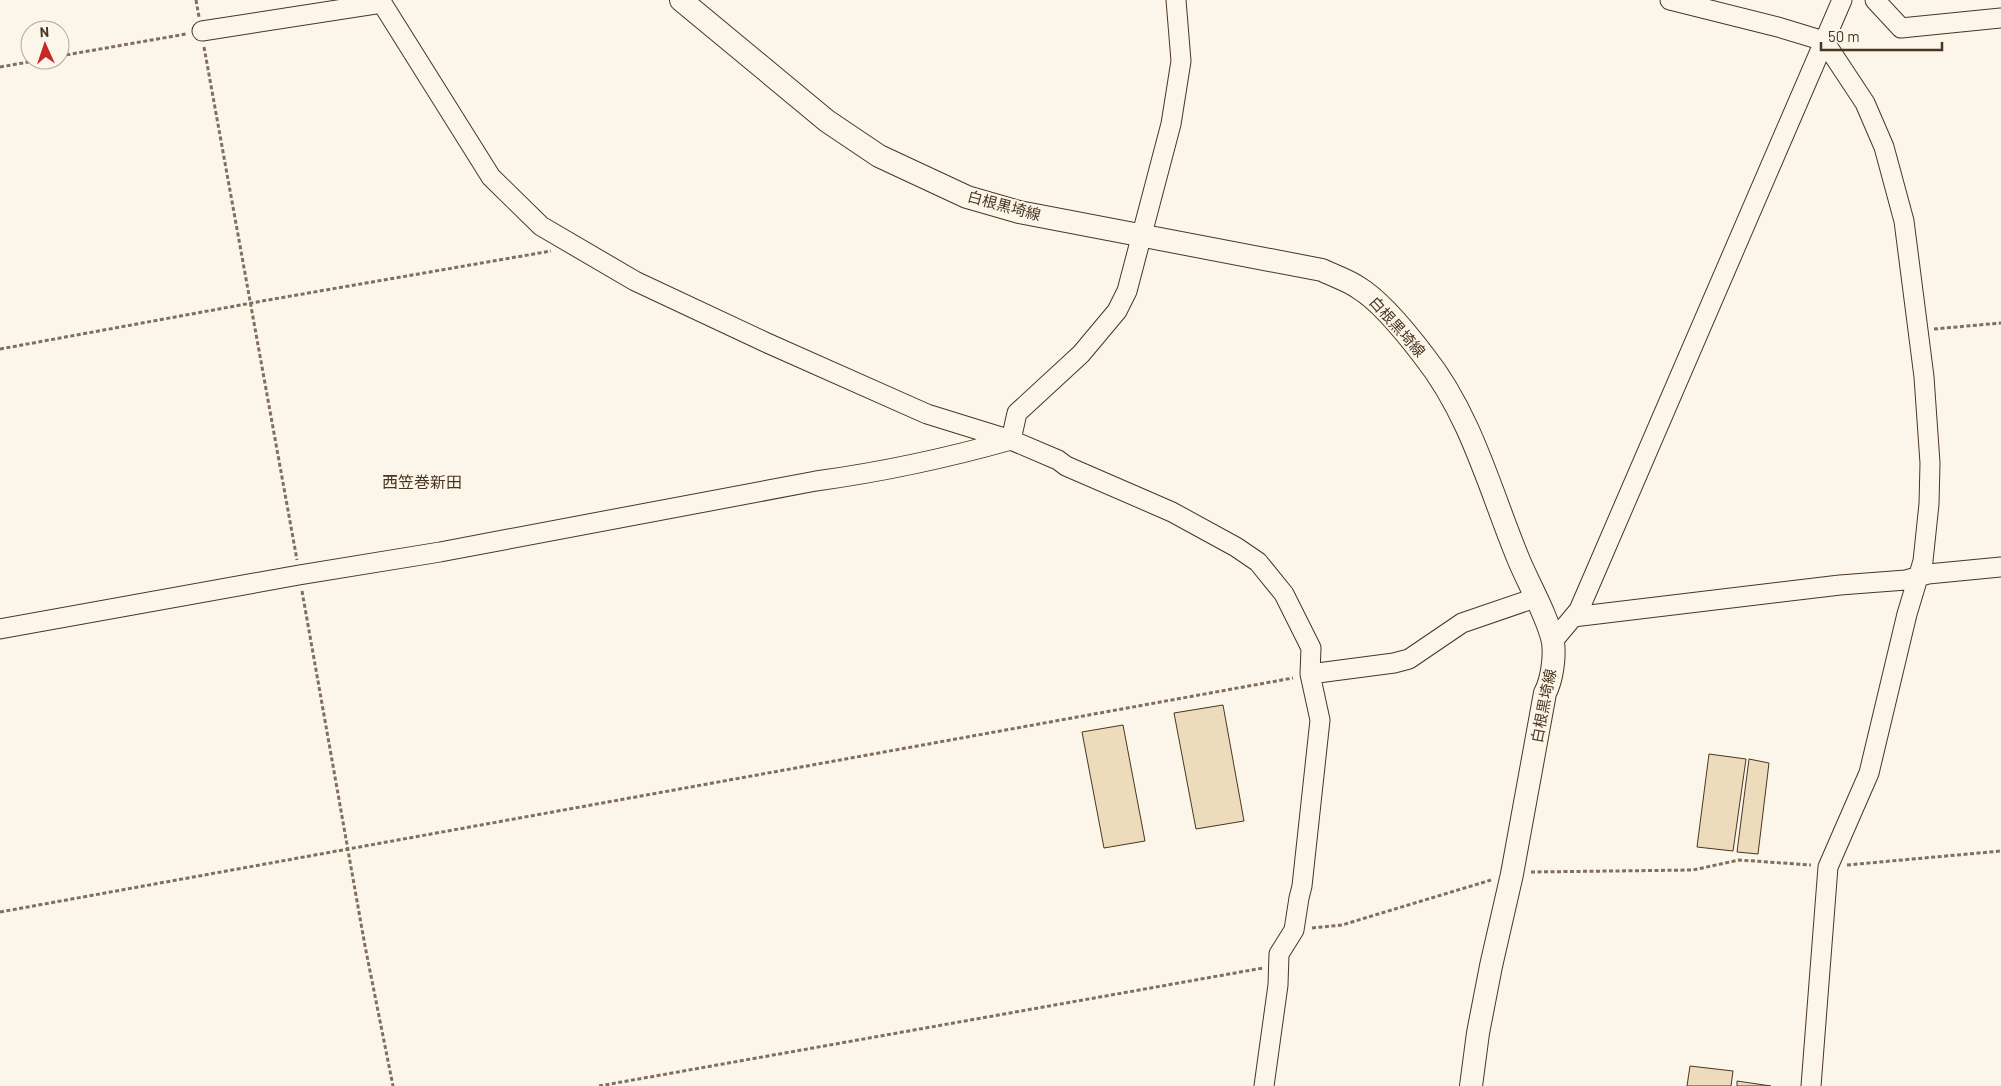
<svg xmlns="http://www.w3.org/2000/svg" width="2001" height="1086" viewBox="0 0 2001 1086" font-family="Barlow,'Noto Sans JP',sans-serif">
  <rect width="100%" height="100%" fill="#fbf6e9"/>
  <!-- building -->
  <path fill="#ecdcbc" stroke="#4a3520" d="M 1223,705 L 1244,821 L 1196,829 L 1174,713 Z
    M 1123,725 L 1145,841 L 1104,848 L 1082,732 Z
    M 1709,754 L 1746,759 L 1733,851 L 1697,847 Z
    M 1749,759 L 1769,763 L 1758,854 L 1737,852 Z
    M 1690,1066 L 1733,1071 L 1731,1086 L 1687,1086 Z
    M 1737,1081 L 1771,1086 L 1737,1086 Z"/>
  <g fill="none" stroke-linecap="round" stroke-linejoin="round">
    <!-- minor casing -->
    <g stroke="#4a3520" stroke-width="21">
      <path id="minor" d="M 380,0 L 491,177 L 541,226 L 635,281 L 765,342 L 927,414 L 1011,440 L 1058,460 L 1066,466 L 1172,512 L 1236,547 L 1258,562 L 1284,594 L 1311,648 L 1310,674 L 1320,720 L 1302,886 L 1299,898 L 1294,930 L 1279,954 L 1278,985 L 1264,1086
        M 1670,0 L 1778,27 L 1824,41 L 1865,103 L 1884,147 L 1904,221 L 1918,330 L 1924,377 L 1930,463 L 1929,504 L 1923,561 L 1907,614 L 1869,773 L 1828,867 L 1811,1086
        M 1875,0 L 1901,28 L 2001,18
        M 202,31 L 382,3
        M 1011,440 L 1017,413 L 1081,354 L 1117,311 L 1127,291 L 1171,124 L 1181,61 L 1176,0
        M 1573,617 L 1840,585 L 1906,580 L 1928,574 L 2001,567
        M 0,629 L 299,575 L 440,552 L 816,481 C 882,472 947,458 1011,440
        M 1553,641 L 1579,610 L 1842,0
        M 1310,674 L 1394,663 L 1409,659 L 1462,623 L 1535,598"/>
    </g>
    <!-- major casing -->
    <g stroke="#4a3520" stroke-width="24">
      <path id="major" d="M 681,0 L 827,121 L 879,156 L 967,197 L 1019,212 L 1322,270 C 1334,276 1348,280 1359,288 C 1382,302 1408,335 1424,356 C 1471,415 1490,490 1518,558 C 1528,583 1548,617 1553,642 C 1555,657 1552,680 1545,693 L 1512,874 L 1491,966 L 1478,1033 L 1471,1086"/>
    </g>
    <!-- path -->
    <path stroke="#7f6f5c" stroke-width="3" stroke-dasharray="4 2.5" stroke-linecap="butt" d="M 196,0 L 199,17
      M 204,47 L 297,560
      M 60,56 L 186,34
      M 0,67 L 40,60
      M 1934,329 L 2001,323
      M 0,349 L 268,300 L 551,251
      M 302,591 L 365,946 L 393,1086
      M 1847,865 L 2001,851
      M 1531,872 L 1693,870 L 1739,860 L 1811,865
      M 0,912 L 1293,678
      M 1312,928 L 1342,925 L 1491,880
      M 599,1086 L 1263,968"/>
    <!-- minor -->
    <use href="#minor" stroke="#fbf6e9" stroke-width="19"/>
    <!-- major -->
    <use href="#major" stroke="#fbf6e9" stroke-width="22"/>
  </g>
  <g text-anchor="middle" stroke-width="4" stroke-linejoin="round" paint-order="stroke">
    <!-- street labels -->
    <g font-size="15" fill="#4a3520" stroke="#fbf6e9">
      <text transform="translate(1004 206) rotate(15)" y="5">白根黒埼線</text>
      <text transform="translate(1397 327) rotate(48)" y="5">白根黒埼線</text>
      <text transform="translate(1544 706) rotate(-79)" y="5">白根黒埼線</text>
    </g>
    <!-- neighbourhood labels -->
    <g font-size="16" fill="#4a3520" stroke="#fbf6e9">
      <text x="422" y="488">西笠巻新田</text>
    </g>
  </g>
  <!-- north arrow -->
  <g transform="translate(45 45) rotate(357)"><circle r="24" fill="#fbf6e9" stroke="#b4a999"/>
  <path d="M0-4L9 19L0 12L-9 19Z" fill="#c62828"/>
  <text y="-8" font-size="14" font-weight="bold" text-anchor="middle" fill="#4a3520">N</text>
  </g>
  <!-- scale -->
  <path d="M1821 42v8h121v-8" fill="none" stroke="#4a3520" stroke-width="2.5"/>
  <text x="1828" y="42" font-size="15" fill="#4a3520" stroke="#fbf6e9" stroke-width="4" paint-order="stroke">50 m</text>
</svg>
